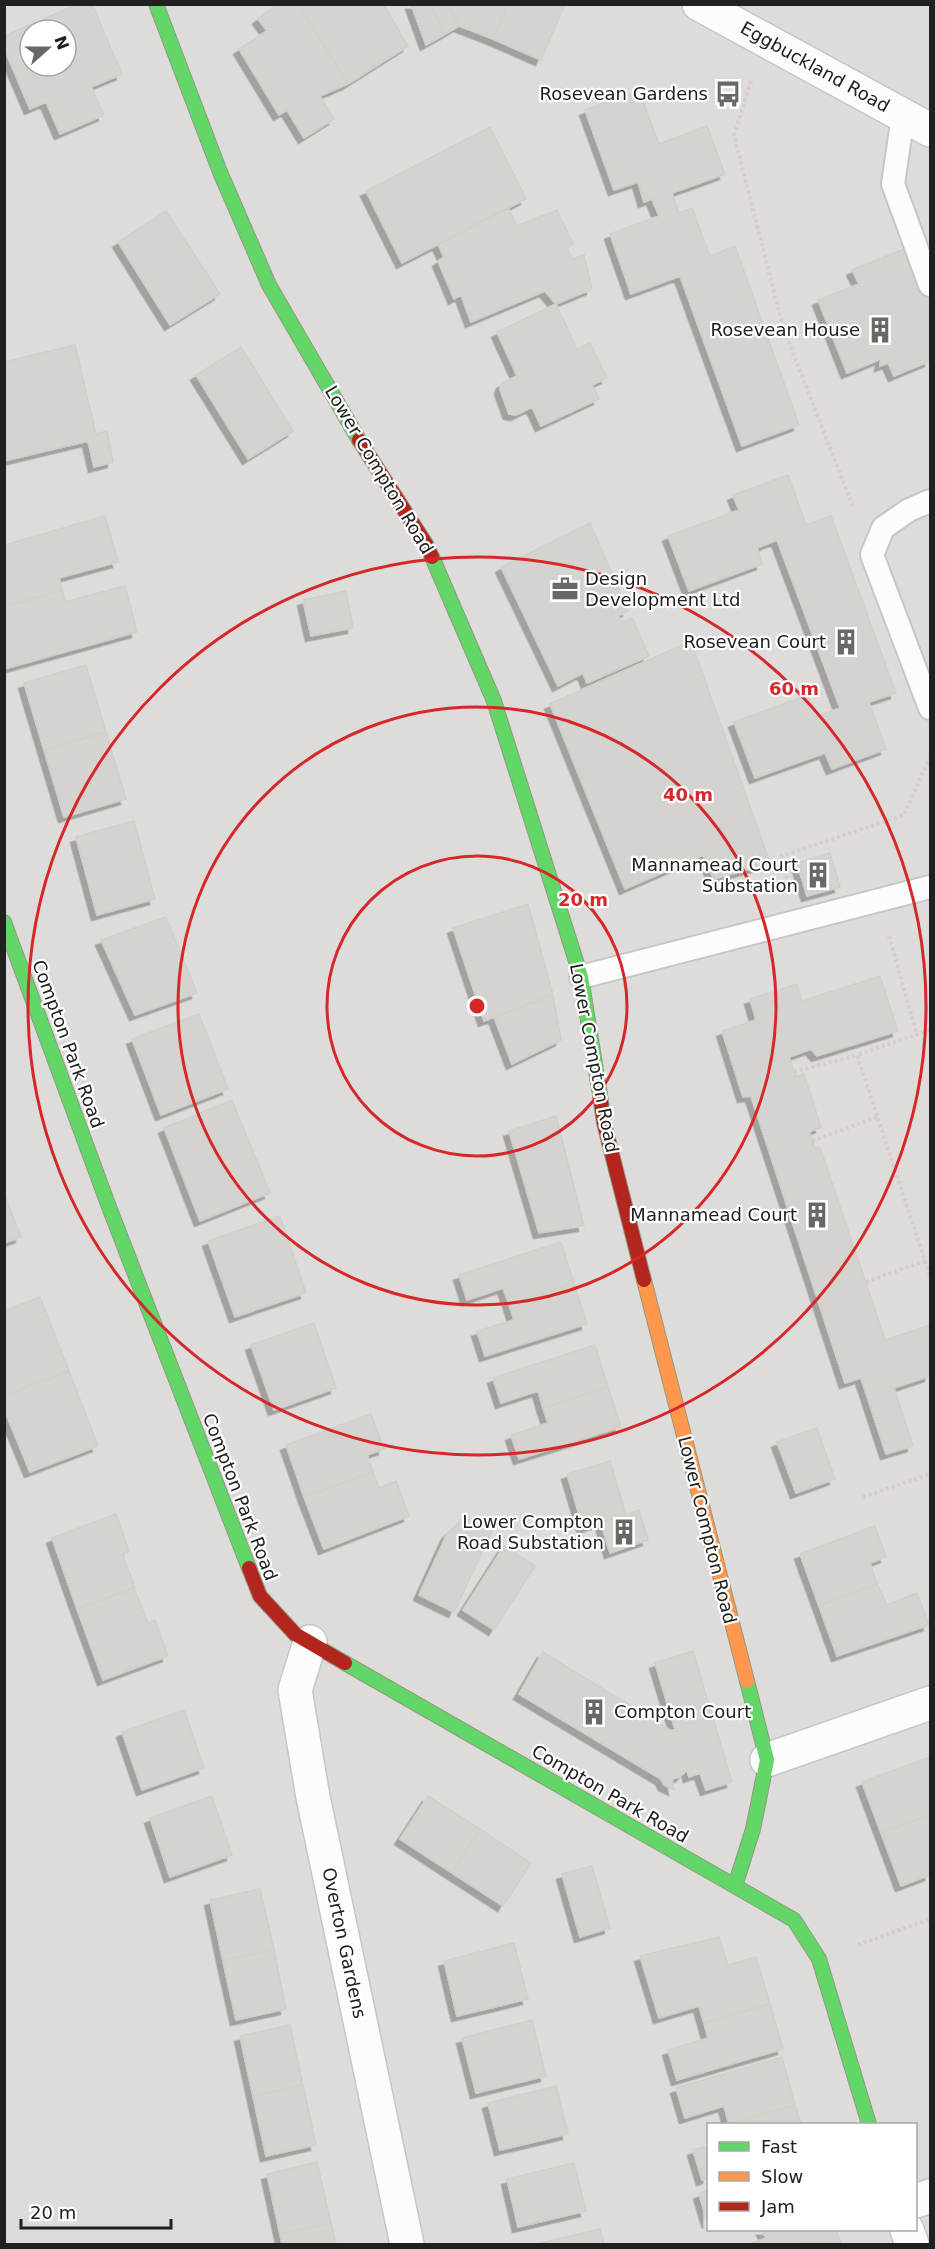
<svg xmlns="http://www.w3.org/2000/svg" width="935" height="2249" viewBox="0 0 935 2249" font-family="'DejaVu Sans',sans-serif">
  <defs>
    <filter id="shadow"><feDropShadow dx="-5.5" dy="5.5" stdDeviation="0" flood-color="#0004"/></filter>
  </defs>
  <rect width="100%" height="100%" fill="#eeede9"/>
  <!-- residential -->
  <path fill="#dddcda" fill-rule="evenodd" d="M 5,5 L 930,5 L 930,2244 L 5,2244 ZM 30,30 L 66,30 L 66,66 L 30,66 ZM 708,2124 L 916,2124 L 916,2230 L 708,2230 Z"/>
  <!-- building -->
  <path fill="#d5d3d0" stroke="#d1cfca" stroke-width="1.5" fill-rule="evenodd" filter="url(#shadow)" d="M 78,4 L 92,4 L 122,74 L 91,87 L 104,115 L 60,134 L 46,102 L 30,109 L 4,48 L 4,36 ZM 30,30 L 66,30 L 66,66 L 30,66 Z
    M 278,4 L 298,4 L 348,84 L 320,96 L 334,119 L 304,138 L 287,110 L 279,115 L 239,49 L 267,31 L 258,19 Z
    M 298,4 L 383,4 L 408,46 L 348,84 Z
    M 411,4 L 431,4 L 444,35 L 426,45 Z
    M 431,4 L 448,4 L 459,26 L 444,35 Z
    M 448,4 L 508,4 L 493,39 L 459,26 Z
    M 508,4 L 565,4 L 541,60 L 493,39 Z
    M 639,91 L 659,144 L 707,126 L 725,174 L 672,193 L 679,213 L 692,208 L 710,256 L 735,246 L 799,425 L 742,446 L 680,276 L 631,294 L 610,234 L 659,216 L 652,199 L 644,202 L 638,182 L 614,190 L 585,110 Z
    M 490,127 L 526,199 L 402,263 L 366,191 Z
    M 508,208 L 517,226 L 557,210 L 573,244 L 567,248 L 572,259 L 584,255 L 592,289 L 556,304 L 545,291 L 471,322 L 461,295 L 454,299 L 438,261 L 444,257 L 438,244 Z
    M 166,211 L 220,294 L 170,325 L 118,242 Z
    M 909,247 L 930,299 L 930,361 L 894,376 L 888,363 L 880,366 L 881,359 L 847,373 L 818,300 L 859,284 L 852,270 Z
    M 556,304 L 577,349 L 590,343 L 607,378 L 592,385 L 599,399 L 541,426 L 532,407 L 516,415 L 509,414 L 500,389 L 502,383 L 517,376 L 497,332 Z
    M 75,345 L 96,434 L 107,431 L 113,462 L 94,467 L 88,441 L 4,461 L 4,362 Z
    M 241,347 L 293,431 L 248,459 L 196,375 Z
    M 788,475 L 806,525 L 831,516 L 896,693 L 869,702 L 886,749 L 832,769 L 825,753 L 755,778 L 734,722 L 808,695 L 815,717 L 840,708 L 777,540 L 757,548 L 762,564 L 689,591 L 668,536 L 739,510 L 733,495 Z
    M 105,516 L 118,562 L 59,578 L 62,590 L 4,607 L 4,545 Z
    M 590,523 L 628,611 L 618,616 L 623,622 L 632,618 L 649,656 L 587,683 L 583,673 L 558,686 L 501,567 Z
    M 125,586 L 137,632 L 4,669 L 4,607 L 62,590 L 65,602 Z
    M 346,591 L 353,628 L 311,636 L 303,600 Z
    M 691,641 L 770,863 L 714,879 L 703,855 L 625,889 L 550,704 Z
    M 86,665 L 106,732 L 44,750 L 24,683 Z
    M 106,732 L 126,799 L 64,817 L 44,750 Z
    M 134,821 L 155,899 L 97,915 L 76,837 Z
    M 830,853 L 840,887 L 807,896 L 797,863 Z
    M 528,904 L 553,995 L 484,1021 L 453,928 Z
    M 166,917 L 197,993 L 135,1015 L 101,940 Z
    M 880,976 L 898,1031 L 817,1056 L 811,1049 L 789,1057 L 796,1077 L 804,1074 L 821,1127 L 809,1132 L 815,1148 L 820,1147 L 885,1340 L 930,1325 L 930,1376 L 894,1388 L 913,1446 L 886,1454 L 861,1378 L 845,1383 L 751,1096 L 743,1097 L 722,1031 L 756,1020 L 750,999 L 797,984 L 802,1001 Z
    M 553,995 L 561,1040 L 512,1064 L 494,1017 Z
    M 199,1014 L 228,1089 L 161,1115 L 132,1039 Z
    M 232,1100 L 270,1193 L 200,1221 L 164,1128 Z
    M 556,1116 L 584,1226 L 539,1233 L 509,1131 Z
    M 4,1193 L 21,1237 L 4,1243 Z
    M 280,1216 L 306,1293 L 235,1317 L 208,1241 Z
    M 561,1242 L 574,1283 L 509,1304 L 503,1288 L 467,1300 L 459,1275 Z
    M 574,1283 L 587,1324 L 485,1356 L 477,1331 L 514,1320 L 509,1304 Z
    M 40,1297 L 69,1371 L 4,1396 L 4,1311 Z
    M 314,1323 L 336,1388 L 274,1410 L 251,1345 Z
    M 595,1345 L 608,1387 L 543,1408 L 538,1391 L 501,1403 L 493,1378 Z
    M 69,1371 L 98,1446 L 30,1472 L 4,1409 L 4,1396 Z
    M 608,1387 L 621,1427 L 519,1459 L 511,1435 L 548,1423 L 543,1408 Z
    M 371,1414 L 384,1449 L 367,1455 L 373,1472 L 304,1497 L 286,1445 Z
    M 817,1428 L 835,1479 L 796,1493 L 777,1442 Z
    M 610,1461 L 626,1515 L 583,1528 L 567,1474 Z
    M 373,1472 L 379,1488 L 396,1481 L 409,1516 L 324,1549 L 304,1497 Z
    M 639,1510 L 648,1540 L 610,1553 L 601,1523 Z
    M 116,1514 L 129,1551 L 122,1554 L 135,1587 L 77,1609 L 52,1538 Z
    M 466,1516 L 493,1529 L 454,1612 L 419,1595 L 447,1534 Z
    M 875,1526 L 886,1557 L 870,1563 L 877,1584 L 819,1606 L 800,1554 Z
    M 504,1546 L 535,1566 L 494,1630 L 463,1610 Z
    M 877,1584 L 887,1605 L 917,1593 L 929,1625 L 837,1656 L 819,1606 Z
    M 134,1588 L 148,1623 L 155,1620 L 168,1656 L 103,1680 L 77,1609 Z
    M 693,1651 L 732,1782 L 706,1790 L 700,1773 L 689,1777 L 687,1770 L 680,1777 L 672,1779 L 674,1790 L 664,1785 L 661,1779 L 519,1694 L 543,1652 L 671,1731 L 675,1729 L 655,1663 Z
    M 184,1710 L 204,1768 L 142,1790 L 122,1732 Z
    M 930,1757 L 930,1815 L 881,1833 L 862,1782 Z
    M 212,1796 L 232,1855 L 170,1877 L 150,1818 Z
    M 428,1796 L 480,1829 L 452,1873 L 400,1839 Z
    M 930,1815 L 930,1875 L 901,1886 L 881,1833 Z
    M 480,1829 L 531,1863 L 503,1906 L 452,1873 Z
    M 592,1866 L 610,1928 L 580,1937 L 562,1874 Z
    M 260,1889 L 274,1949 L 223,1961 L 210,1900 Z
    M 719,1937 L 728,1965 L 756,1957 L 770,2004 L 704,2023 L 699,2006 L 659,2018 L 640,1956 Z
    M 514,1943 L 528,1999 L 457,2016 L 444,1961 Z
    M 274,1949 L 286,2009 L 236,2020 L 223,1961 Z
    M 770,2004 L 783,2049 L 677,2080 L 668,2050 L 708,2038 L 704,2023 Z
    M 532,2020 L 546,2076 L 476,2093 L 462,2038 Z
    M 290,2025 L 303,2085 L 253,2096 L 240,2036 Z
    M 782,2057 L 795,2105 L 729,2124 L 724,2106 L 685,2118 L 676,2088 Z
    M 303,2085 L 316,2145 L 266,2156 L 253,2096 Z
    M 556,2086 L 568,2134 L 500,2150 L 488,2103 Z
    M 795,2105 L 801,2124 L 729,2124 Z
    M 708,2146 L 708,2178 L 702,2180 L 693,2150 Z
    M 317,2162 L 331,2223 L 280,2234 L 267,2174 Z
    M 574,2163 L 586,2211 L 518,2227 L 507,2179 Z
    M 708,2190 L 708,2223 L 699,2194 Z
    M 331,2223 L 336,2244 L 282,2244 L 280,2234 Z
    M 600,2229 L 604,2244 L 536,2244 Z
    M 762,2230 L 836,2230 L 841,2243 L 750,2244 L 766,2238 Z"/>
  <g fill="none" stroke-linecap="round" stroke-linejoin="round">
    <!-- lane casing -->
    <g stroke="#c7c6c5" stroke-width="26">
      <path id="lane" d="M 903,116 L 893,184 L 930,285
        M 930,501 L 909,510 L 883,528 L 872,555 L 930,708
        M 581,977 L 930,887"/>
    </g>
    <!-- street casing -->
    <g stroke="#c7c6c5" stroke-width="36">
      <path id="street" d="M 699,4 L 930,130
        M 310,1642 L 295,1690 L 313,1797 L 407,2244
        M 767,1760 L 930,1703
        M 916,2201 L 930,2196
        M 907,2230 L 912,2244"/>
    </g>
    <!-- fast casing -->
    <g stroke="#939881" stroke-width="16">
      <path id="fast" d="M 156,4 L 220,172 L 269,285 L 359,440
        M 432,557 L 494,701 L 581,977 L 600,1095
        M 4,922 L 109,1207 L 249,1568
        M 345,1663 L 794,1920 L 819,1959 L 869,2124
        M 735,1886 L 753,1829 L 767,1760 L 747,1681"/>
    </g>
    <!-- slow casing -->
    <g stroke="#939881" stroke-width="16">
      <path id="slow" d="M 644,1280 L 747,1681"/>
    </g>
    <!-- jam casing -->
    <g stroke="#939881" stroke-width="16">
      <path id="jam" d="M 359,440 L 426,544 L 432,557
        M 600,1095 L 604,1123 L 644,1280
        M 249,1568 L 260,1596 L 295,1634 L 345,1663"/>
    </g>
    <!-- path -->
    <path stroke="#d7ccc9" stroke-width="4" stroke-dasharray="3 3" stroke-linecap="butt" d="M 751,81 L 734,135 L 783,327 L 853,507
      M 789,884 L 779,857 L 904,815 L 930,757
      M 889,936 L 917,1035
      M 930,1030 L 857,1055 L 930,1276
      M 794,1072 L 857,1055
      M 812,1141 L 877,1117
      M 866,1282 L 925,1261
      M 863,1497 L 930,1474
      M 858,1945 L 930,1919"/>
    <!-- lane -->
    <use href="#lane" stroke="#fcfcfc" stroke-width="22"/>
    <!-- street -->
    <use href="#street" stroke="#fcfcfc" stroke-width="33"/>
    <!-- fast -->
    <use href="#fast" stroke="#63d668" stroke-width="14"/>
    <!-- slow -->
    <use href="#slow" stroke="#ff974d" stroke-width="14"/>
    <!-- jam -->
    <use href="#jam" stroke="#b3261e" stroke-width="14"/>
  </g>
  <!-- distance rings -->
  <g fill="none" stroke="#d62828" stroke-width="3">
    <circle cx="477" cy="1006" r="150"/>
    <circle cx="477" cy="1006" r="299"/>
    <circle cx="477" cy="1006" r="449"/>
  </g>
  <!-- icons -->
  <defs>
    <g id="bus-bare" transform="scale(2.07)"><path d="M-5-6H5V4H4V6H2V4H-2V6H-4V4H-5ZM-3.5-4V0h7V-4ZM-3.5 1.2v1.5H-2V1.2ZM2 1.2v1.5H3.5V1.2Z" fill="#686866" stroke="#fff" stroke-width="2.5" paint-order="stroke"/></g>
    <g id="building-bare" transform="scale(2.07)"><path d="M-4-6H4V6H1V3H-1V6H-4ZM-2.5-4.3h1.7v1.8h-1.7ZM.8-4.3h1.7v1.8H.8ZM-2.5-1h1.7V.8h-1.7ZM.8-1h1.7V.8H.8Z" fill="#686866" stroke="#fff" stroke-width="2.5" paint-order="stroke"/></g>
    <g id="office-bare" transform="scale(2.07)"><path d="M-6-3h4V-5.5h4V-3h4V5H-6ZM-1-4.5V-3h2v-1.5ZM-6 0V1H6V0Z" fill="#686866" stroke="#fff" stroke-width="2.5" paint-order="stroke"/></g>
  </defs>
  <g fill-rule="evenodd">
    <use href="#bus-bare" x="728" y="94"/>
    <use href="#building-bare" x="880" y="330"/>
    <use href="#office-bare" x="565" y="589"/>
    <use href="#building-bare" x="846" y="642"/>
    <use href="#building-bare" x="818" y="875"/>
    <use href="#building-bare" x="817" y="1215"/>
    <use href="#building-bare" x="624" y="1532"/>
    <use href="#building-bare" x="594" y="1712"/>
  </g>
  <g text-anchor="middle" stroke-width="4.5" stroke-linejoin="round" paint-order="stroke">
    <!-- street labels -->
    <g font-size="18" fill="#202020" stroke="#fff">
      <text transform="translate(815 67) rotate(29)" y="6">Eggbuckland Road</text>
      <text transform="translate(379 470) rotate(59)" y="6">Lower Compton Road</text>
      <text transform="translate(68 1044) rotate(70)" y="6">Compton Park Road</text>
      <text transform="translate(594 1058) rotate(79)" y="6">Lower Compton Road</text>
      <text transform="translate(240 1497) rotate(69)" y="6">Compton Park Road</text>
      <text transform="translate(707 1530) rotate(76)" y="6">Lower Compton Road</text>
      <text transform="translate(610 1794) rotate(30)" y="6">Compton Park Road</text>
      <text transform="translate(344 1943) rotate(78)" y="6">Overton Gardens</text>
    </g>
    <!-- poi labels -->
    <g font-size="18" fill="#202020" stroke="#fff" text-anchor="end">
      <text x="708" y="100">Rosevean Gardens</text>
      <text x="860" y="336">Rosevean House</text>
      <text x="585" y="585" text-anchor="start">Design<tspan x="585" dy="21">Development Ltd</tspan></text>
      <text x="826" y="648">Rosevean Court</text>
      <text x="798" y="871">Mannamead Court<tspan x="798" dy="21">Substation</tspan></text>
      <text x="797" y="1221">Mannamead Court</text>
      <text x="604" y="1528">Lower Compton<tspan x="604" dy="21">Road Substation</tspan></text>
      <text x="614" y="1718" text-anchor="start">Compton Court</text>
    </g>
  </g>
  <circle cx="477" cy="1006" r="9" fill="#d62828" stroke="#fff" stroke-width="3"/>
  <g font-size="18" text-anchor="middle" font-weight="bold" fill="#d62828" stroke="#fff" stroke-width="4.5" stroke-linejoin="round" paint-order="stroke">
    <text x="794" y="695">60 m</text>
    <text x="688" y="801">40 m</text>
    <text x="583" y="906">20 m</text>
  </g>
  <!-- border -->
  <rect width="935" height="2249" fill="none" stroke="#202020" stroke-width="12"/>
  <!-- legend -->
  <rect x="707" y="2123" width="210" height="108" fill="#ffffff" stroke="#a6a6a6" stroke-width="1.5"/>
  <rect x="719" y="2142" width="30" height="9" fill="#63d668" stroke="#a6a6a6" stroke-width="1.5"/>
  <text x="761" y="2153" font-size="18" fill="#202020">Fast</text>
  <rect x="719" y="2172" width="30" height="9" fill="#ff974d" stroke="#a6a6a6" stroke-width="1.5"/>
  <text x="761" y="2183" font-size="18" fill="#202020">Slow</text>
  <rect x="719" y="2202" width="30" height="9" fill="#b3261e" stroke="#a6a6a6" stroke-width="1.5"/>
  <text x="761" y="2213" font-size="18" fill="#202020">Jam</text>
  <!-- north arrow -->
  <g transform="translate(48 48) rotate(69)"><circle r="28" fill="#ffffff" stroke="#a6a6a6" stroke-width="1.5"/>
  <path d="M0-4.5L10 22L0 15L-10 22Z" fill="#686866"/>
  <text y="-9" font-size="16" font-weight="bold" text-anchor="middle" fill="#202020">N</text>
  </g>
  <!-- scale -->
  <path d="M21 2219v9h150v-9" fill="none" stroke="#202020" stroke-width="3"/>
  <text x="30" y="2219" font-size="18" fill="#202020" stroke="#ffffff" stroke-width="4.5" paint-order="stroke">20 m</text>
</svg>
